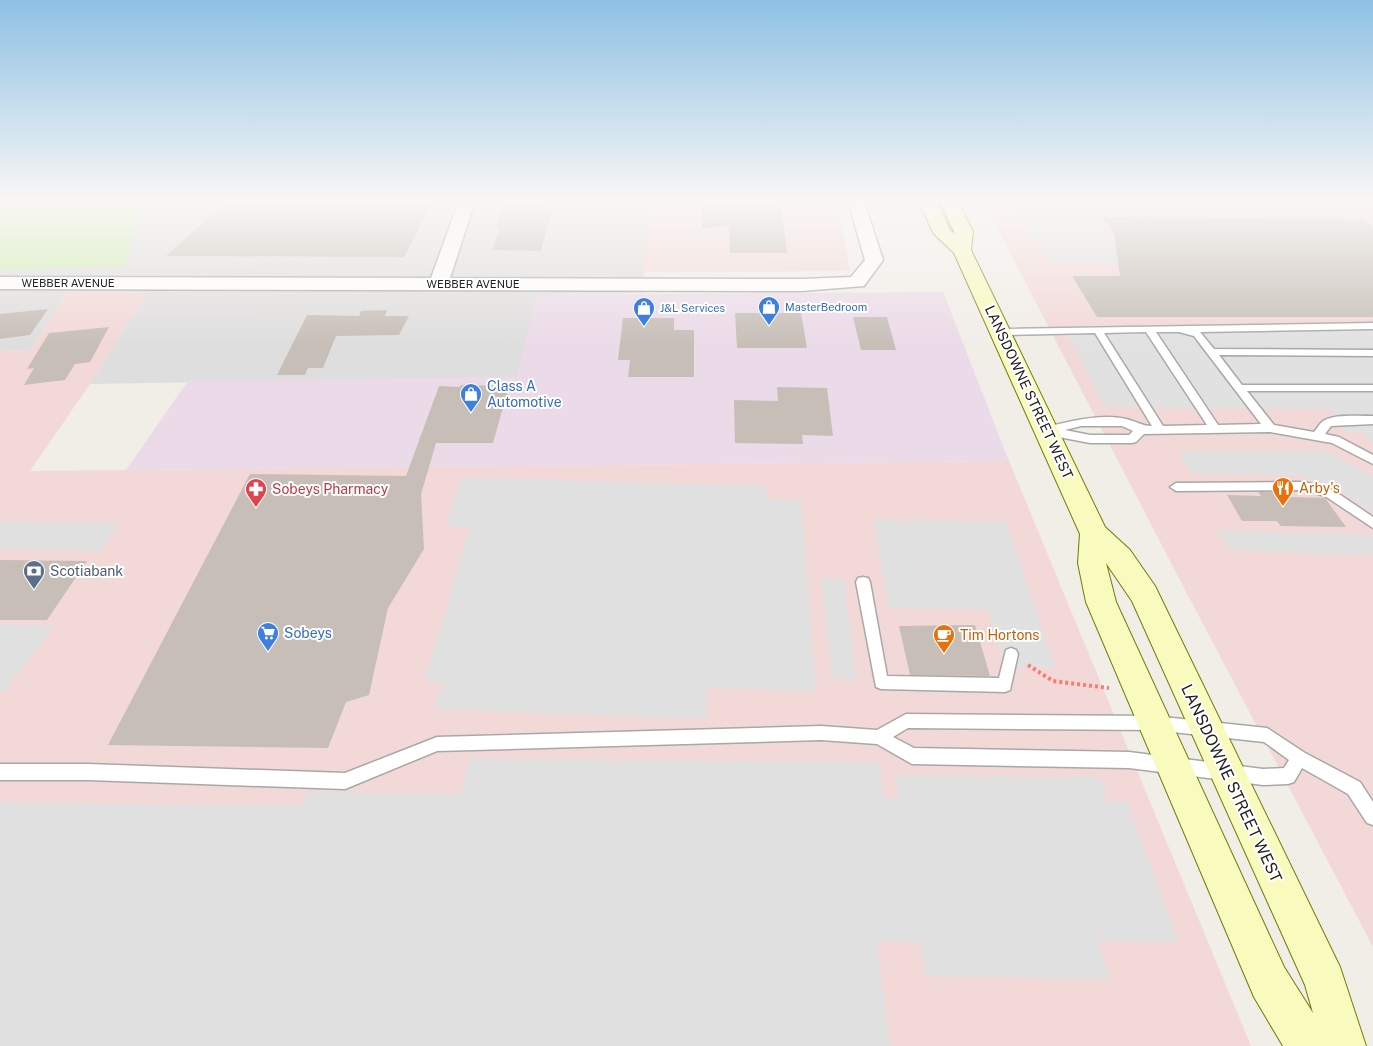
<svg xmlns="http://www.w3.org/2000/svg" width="1373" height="1046" viewBox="0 0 1373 1046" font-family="'Public Sans',sans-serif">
  <rect width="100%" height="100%" fill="#f1eee8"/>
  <!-- residential -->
  <path fill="#dfdede" d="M 142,201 L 647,201 L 643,293 L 537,295 L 518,377 L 90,384 L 146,292 L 67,291 L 31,350 L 0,351 L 0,270 L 125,266 Z"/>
  <!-- commercial -->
  <path fill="#f2d8d7" d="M 647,201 L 837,201 L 850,271 L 642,272 Z
    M 983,201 L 1373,201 L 1373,947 L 1181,582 Z
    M 67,291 L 147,292 L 90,384 L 30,471 L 1009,461 L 1251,1046 L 0,1046 L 0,351 L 31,350 Z"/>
  <!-- industrial -->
  <path fill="#ebdae8" d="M 943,292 L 1009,461 L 126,470 L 188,381 L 517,377 L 537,295 Z"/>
  <!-- grass -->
  <path fill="#ceebae" d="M 0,201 L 142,201 L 125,266 L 0,270 Z"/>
  <!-- parking -->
  <path fill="#e1e1e1" d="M 1011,201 L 1349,201 L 1365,214 L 1095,216 L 1130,264 L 1050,264 Z
    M 1081,328 L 1373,330 L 1373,445 L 1362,432 L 1347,432 L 1328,409 L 1105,407 L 1067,335 L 1084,335 Z
    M 1179,451 L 1326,451 L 1373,476 L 1373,514 L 1332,484 L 1299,476 L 1190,473 Z
    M 461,477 L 766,486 L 767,499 L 801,500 L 816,691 L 707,688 L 707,719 L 434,709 L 442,682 L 424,681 L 470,527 L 446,526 Z
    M 873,519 L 1006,521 L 1055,668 L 1005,667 L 988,610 L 889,608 Z
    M 0,521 L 119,523 L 101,551 L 0,549 Z
    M 1218,530 L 1373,535 L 1373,555 L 1229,550 Z
    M 821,578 L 844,579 L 856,680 L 831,679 Z
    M 0,624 L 54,626 L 4,692 L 0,692 Z
    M 469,758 L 878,762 L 884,797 L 899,797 L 895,775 L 1099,777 L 1107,802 L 1127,802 L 1179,942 L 1098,941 L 1110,979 L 925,976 L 919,942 L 876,941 L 890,1046 L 0,1046 L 0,802 L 302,806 L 307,792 L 461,794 Z"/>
  <!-- building -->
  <path fill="#c6beb7" d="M 227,201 L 433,201 L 404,257 L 166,256 Z
    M 506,201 L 549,201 L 546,209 L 552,209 L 541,251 L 492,250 L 500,228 L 496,228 Z
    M 702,201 L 780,201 L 787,253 L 730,253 L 729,226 L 702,228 Z
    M 1102,217 L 1364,219 L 1373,227 L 1373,317 L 1097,317 L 1072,276 L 1120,276 L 1114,233 Z
    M 48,309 L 30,335 L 0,339 L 0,314 Z
    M 387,310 L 385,316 L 409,316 L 399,335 L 336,336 L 323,368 L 308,368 L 305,375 L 277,375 L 307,315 L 359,316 L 361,311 Z
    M 735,313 L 801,313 L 807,348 L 737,348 Z
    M 853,317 L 887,317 L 896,350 L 861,350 Z
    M 623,318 L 674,318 L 674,330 L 694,330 L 694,377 L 628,377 L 630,360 L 618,360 Z
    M 109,327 L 90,362 L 75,364 L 65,380 L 24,385 L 34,368 L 27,369 L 49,333 Z
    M 461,385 L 509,386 L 493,443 L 436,443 L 421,494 L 424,549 L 388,608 L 369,695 L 346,702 L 328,748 L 108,745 L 250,474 L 406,476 L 439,386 L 460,387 Z
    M 777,387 L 827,388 L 833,436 L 802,435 L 803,444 L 735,443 L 734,400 L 778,401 Z
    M 1258,492 L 1283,492 L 1287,497 L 1325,498 L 1346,527 L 1281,526 L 1277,521 L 1242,521 L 1227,495 L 1261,496 Z
    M 0,560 L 87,561 L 47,620 L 0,620 Z
    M 975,625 L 990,676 L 910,675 L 899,626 Z"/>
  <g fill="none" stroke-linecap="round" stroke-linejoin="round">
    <!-- lane casing -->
    <g stroke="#a8a8a8" stroke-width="3">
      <path id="lane" d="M 1373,323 L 1373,329 L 1200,332 L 1214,349 L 1373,350 L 1373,356 L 1219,355 L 1242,385 L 1373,385 L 1373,391 L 1247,391 L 1274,425 L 1314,432 C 1317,429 1320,422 1325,420 C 1336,414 1360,416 1373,416 L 1373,424 L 1331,426 L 1325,434 L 1339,437 L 1373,455 L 1373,464 L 1332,443 L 1270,432 L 1144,434 L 1136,442 L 1132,443 L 1090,443 L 1043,434 L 1041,431 L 1043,428 C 1067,422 1100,413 1126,419 C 1136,421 1141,426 1152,426 L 1095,333 L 1002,335 L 997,332 L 1002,329 ZM 1146,332 L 1207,425 L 1163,426 L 1104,333 ZM 1156,332 L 1179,332 L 1194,336 L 1261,424 L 1218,425 ZM 1081,426 L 1122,426 L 1133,431 L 1129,435 L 1090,435 L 1065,430 Z
        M 1304,482 L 1333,490 L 1373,517 L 1373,528 L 1325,496 L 1304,490 L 1176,491 L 1170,487 L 1176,483 Z
        M 863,577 L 868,578 L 870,582 L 887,676 L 999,678 L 1006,650 L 1011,648 L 1016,650 L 1018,654 L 1010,690 L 1005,692 L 881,689 L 876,687 L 856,582 L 858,578 Z
        M 906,714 L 1154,716 L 1267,728 L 1305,753 L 1360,782 L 1373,802 L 1373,825 L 1367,823 L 1348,794 L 1302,768 L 1294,782 L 1288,784 L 1263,785 L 1129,768 L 912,764 L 877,744 L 821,740 L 437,751 L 345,789 L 88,780 L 0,780 L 0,764 L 88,764 L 345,773 L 437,737 L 821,726 L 877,730 ZM 908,728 L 1154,730 L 1264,742 L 1289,760 L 1284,768 L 1263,769 L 1129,752 L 914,748 L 893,737 Z"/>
    </g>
    <!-- street casing -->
    <g stroke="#a8a8a8" stroke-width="3">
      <path id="street" d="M 459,201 L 475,201 L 450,278 L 802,279 L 851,277 L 865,260 L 848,201 L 864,201 L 883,260 L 864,286 L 802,291 L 0,289 L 0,277 L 431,278 Z"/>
    </g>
    <!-- secondary casing -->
    <g stroke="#727c04" stroke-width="2">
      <path id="secondary" d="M 919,201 L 937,201 L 950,230 L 955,234 L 940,201 L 958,201 L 973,232 L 971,250 L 1105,527 L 1130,550 L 1155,586 L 1340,967 L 1366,1046 L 1283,1046 L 1254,997 L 1086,602 L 1078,563 L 1080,534 L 954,253 L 933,233 ZM 1106,563 L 1132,601 L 1305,985 L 1313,1013 L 1284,967 L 1116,602 Z"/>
    </g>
    <!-- path -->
    <path stroke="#fb7a6f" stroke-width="4" stroke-dasharray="3 3" stroke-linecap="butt" d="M 1028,665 L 1053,681 L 1109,688"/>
    <!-- lane -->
    <use href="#lane" fill="#fff" fill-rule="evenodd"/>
    <!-- street -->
    <use href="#street" fill="#fff" fill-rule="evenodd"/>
    <!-- secondary -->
    <use href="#secondary" fill="#f9fabd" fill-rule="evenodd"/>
  </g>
  <!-- sky -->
  <linearGradient id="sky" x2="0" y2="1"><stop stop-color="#8ec1e4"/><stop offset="0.58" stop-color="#f9f7f5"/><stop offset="1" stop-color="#f9f7f5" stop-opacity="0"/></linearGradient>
  <rect width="1373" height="347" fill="url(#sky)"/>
  <!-- icons -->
  <defs>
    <g id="shop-pin" transform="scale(1.125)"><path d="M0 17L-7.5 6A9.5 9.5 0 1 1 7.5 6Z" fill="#3f7fe0" stroke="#fff"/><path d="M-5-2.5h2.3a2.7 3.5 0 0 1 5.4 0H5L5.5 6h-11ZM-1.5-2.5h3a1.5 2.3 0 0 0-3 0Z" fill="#fff"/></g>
    <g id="restaurant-pin" transform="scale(1.125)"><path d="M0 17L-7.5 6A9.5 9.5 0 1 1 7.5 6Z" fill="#e8710a" stroke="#fff"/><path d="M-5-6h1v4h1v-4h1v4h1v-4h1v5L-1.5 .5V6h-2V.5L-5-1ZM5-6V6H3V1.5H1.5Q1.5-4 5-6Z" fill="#fff"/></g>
    <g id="pharmacy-pin" transform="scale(1.125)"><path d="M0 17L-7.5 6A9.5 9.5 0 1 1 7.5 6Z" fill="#e0444e" stroke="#fff"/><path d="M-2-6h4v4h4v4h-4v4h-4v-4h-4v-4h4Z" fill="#fff"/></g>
    <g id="bank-pin" transform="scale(1.125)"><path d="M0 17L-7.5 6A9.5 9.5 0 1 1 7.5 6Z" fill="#5c6f8a" stroke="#fff"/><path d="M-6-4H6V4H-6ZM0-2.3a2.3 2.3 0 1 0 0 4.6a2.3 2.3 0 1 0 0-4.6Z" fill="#fff"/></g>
    <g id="supermarket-pin" transform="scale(1.125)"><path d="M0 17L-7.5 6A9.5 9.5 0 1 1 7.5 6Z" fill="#3f7fe0" stroke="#fff"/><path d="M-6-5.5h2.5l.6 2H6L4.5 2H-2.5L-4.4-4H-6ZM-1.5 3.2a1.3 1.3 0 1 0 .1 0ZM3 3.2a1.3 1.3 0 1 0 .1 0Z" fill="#fff"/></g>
    <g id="cafe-pin" transform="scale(1.125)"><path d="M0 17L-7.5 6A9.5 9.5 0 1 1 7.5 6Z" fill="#e8710a" stroke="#fff"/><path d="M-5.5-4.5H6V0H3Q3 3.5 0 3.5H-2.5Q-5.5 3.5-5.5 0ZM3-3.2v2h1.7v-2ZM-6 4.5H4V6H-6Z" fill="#fff"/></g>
  </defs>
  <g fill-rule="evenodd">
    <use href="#shop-pin" x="769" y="307"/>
    <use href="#shop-pin" x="644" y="308"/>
    <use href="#shop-pin" x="471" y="394"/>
    <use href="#restaurant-pin" x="1283" y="488"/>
    <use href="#pharmacy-pin" x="256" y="489"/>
    <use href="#bank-pin" x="34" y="571"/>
    <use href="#supermarket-pin" x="268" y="633"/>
    <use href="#cafe-pin" x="944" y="635"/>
  </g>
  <g text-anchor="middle" stroke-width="4" stroke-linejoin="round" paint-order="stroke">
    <!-- far-street labels -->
    <g font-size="11" fill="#212121" stroke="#fff">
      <text x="68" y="287">WEBBER AVENUE</text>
      <text x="473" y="288">WEBBER AVENUE</text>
    </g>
    <!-- far-shop labels -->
    <g font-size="11" fill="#366cbe" stroke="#fff" text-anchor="start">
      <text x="785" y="311">MasterBedroom</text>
      <text x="660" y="312">J&amp;L Services</text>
    </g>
    <!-- shop labels -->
    <g font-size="14" fill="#366cbe" stroke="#fff" text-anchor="start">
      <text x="487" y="391">Class A<tspan x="487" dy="16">Automotive</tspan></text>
      <text x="284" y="638">Sobeys</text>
    </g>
    <!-- street labels -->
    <g font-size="14" fill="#212121" stroke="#fff">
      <text transform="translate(1029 392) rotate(65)" y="5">LANSDOWNE STREET WEST</text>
    </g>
    <!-- food labels -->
    <g font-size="14" fill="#c56008" stroke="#fff" text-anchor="start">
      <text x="1299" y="493">Arby's</text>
      <text x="960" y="640">Tim Hortons</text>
    </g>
    <!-- health labels -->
    <g font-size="14" fill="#be3a42" stroke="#fff" text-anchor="start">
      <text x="272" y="494">Sobeys Pharmacy</text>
    </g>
    <!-- service labels -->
    <g font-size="14" fill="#4e5e75" stroke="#fff" text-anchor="start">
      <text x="50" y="576">Scotiabank</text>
    </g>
    <!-- near-street labels -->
    <g font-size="16" fill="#212121" stroke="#fff">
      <text transform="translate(1232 783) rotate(65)" y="6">LANSDOWNE STREET WEST</text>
    </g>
  </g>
</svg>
